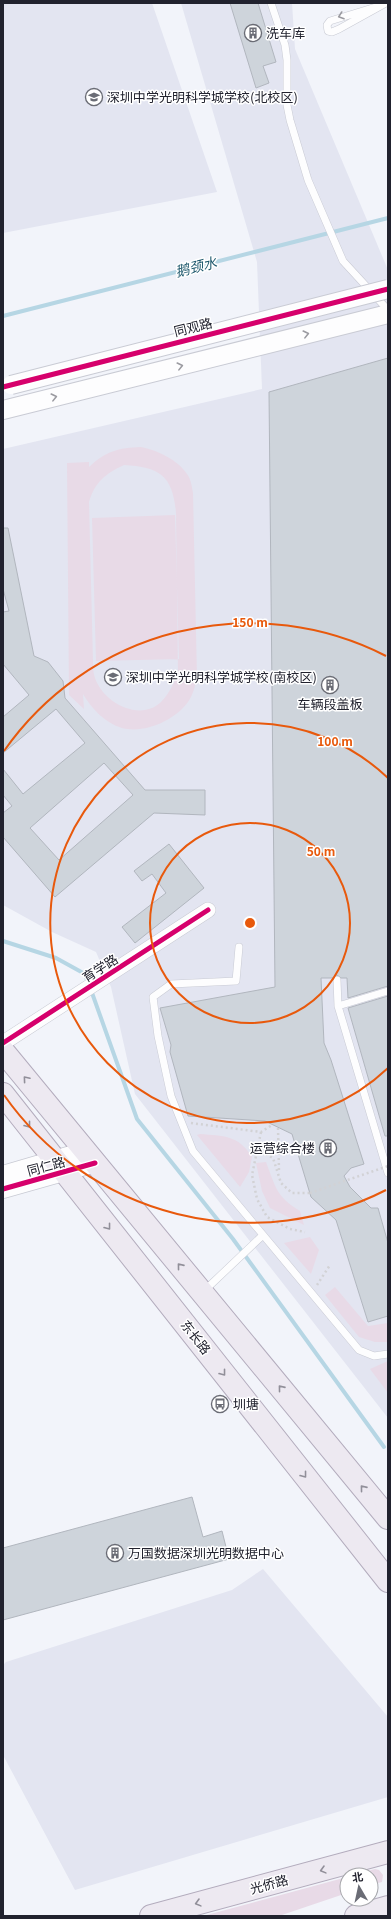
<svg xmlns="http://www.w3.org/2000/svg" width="391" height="1919" viewBox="0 0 391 1919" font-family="Georgia,'Noto Sans SC',serif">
  <rect width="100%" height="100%" fill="#f2f4fa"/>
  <!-- built -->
  <path fill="#e3e5f1" d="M 3,3 L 152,3 L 217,192 L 3,233 Z
    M 181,3 L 292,3 L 295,49 L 388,270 L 388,1418 L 135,1094 L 111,987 L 96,952 L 52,932 L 3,905 L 3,449 L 262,389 L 257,262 Z
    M 263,1569 L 388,1717 L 388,1797 L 75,1890 L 3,1755 L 3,1665 L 6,1662 L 232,1590 Z"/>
  <!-- green -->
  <path fill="#e8dae7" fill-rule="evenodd" d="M 141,447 C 157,450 178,460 187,474 C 191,479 192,487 193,493 L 197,678 C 195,686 193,695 188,702 C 175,720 145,734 122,728 C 105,723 91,708 83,694 L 84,709 L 69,695 L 67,463 L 89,462 L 89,467 C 106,451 118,448 141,447 ZM 124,465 C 160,467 173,476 176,513 L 178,674 C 173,685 165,703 152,708 C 130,717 102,699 95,678 C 93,673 93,667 93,662 L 89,502 C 95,482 105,474 124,465 Z
    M 175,515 L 179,659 L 96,661 L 92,518 Z
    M 200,1134 C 223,1136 239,1135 252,1157 L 249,1172 L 240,1187 L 197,1135 Z
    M 266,1162 C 276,1188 276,1196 300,1211 L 304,1225 L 270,1208 L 262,1191 L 256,1163 Z
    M 310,1237 L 319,1250 L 311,1274 L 284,1243 Z
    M 335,1287 L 368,1326 L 388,1323 L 388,1342 L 375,1342 L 359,1337 L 325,1295 Z
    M 388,1361 L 388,1393 L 370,1369 Z
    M 375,1869 L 379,1870 L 383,1875 L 382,1882 L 371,1885 L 371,1875 L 353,1875 Z
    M 347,1877 L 347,1893 L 279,1916 L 203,1916 Z"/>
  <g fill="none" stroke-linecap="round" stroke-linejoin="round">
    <!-- stream -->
    <path stroke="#b6d6e4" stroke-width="4" d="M 3,316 L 388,218
      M 3,941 L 56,958 L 85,974 L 88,983
      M 91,990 L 137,1119 L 233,1239 L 384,1447"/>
  </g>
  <!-- building -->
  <path fill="#ced4db" stroke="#b1b6be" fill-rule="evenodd" d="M 230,3 L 258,3 L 276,62 L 263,66 L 269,83 L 256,88 Z
    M 388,358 L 388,986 L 348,998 L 347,978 L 341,978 L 337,975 L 332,978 L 321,978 L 324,1043 L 331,1060 L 364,1164 L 351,1168 L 344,1176 L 350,1187 L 371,1208 L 378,1208 L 388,1243 L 388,1316 L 368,1322 L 336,1220 L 311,1197 L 292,1134 L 265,1121 L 188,1116 L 170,1052 L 171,1045 L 160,1008 L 275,987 L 269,392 Z
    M 3,528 L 8,528 L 34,656 L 48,662 L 63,681 L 65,698 L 145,790 L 205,790 L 205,815 L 154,813 L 55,897 L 3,837 L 3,813 L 12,806 L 3,795 L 3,769 L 23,794 L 85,743 L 56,709 L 3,753 L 3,717 L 29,695 L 3,664 L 3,612 L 9,611 L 3,589 ZM 104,763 L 133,795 L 59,860 L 30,828 Z
    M 169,844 L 204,888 L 135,943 L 122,927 L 166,893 L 152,874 L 142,881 L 134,871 Z
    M 388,996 L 388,1136 L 385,1136 L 348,1008 Z
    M 192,1497 L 203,1537 L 222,1531 L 229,1559 L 3,1620 L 3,1548 Z"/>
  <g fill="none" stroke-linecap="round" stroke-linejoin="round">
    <!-- service casing -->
    <g stroke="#c9cbd4" stroke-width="8">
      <path id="service" d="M 271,3 L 285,45 L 287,60 L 287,105 L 290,120 L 308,180 L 343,261 L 388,310
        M 379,6 L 330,21 L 327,25 L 328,31 L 332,32 L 339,29 L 386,3
        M 239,947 L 236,981 L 171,984 L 153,997 L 158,1036 L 171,1096 L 193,1151 L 359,1350 L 374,1356 L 388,1354
        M 337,980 L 338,1006
        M 388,991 L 338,1006 L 388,1173
        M 204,1291 L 263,1235"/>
    </g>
    <!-- minor casing -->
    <g stroke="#c9cbd4" stroke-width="16">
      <path id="minor" d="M 3,1043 L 208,910"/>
    </g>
    <!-- tertiary casing -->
    <g stroke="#c9cbd4" stroke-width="20">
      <path id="tertiary" d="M 3,410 L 388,314
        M 3,1175 L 85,1151
        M 3,1189 L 95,1163"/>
    </g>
    <!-- primary casing -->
    <g stroke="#b3acbd" stroke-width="24">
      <path id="primary" d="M 3,1051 L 388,1518
        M 3,1094 L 388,1581
        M 151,1916 L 388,1852
        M 356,1916 L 388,1907"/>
    </g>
    <!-- path -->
    <path stroke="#d2d2d5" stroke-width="2.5" stroke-dasharray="2 3" stroke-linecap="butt" d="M 191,1123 L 261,1132 L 272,1125
      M 278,1128 L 279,1171
      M 261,1132 L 252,1175 L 257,1199 L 267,1217 L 290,1229 L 305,1232
      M 257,1149 L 273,1158 L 281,1183 L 292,1193 L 310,1193
      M 317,1285 L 330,1265"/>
    <!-- service -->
    <use href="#service" stroke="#fdfdfe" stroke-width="7"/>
    <!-- minor -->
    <use href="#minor" stroke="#fdfdfe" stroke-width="15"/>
    <!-- tertiary -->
    <use href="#tertiary" stroke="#fdfdfe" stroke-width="18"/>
    <!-- primary -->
    <use href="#primary" stroke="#ede9f1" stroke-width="22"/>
    <!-- tertiary-bridge casing -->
    <g stroke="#c9cbd4" stroke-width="20" stroke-linecap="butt">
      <path id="tertiary-bridge" d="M 11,385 L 388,289"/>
    </g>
    <!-- path-bridge -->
    <path stroke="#d2d2d5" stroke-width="2.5" stroke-dasharray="2 3" stroke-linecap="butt" d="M 310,1193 L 388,1166"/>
    <!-- tertiary-bridge -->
    <use href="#tertiary-bridge" stroke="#fdfdfe" stroke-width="18"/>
    <!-- cycleway casing -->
    <g stroke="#fff" stroke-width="8">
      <path id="cycleway" d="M 3,387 L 388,289
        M 3,1043 L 208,910
        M 3,1189 L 95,1163"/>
    </g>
    <!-- cycleway -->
    <use href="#cycleway" stroke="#d6006c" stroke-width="5"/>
  </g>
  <!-- one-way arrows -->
  <defs><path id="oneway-chevron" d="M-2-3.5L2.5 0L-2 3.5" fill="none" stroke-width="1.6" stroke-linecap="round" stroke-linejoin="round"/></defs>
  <g stroke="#9a9aa0">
    <use href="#oneway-chevron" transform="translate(341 16) rotate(161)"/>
    <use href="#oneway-chevron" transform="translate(306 334) rotate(-14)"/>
    <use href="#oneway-chevron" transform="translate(180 366) rotate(-14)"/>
    <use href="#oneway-chevron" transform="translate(54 397) rotate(-14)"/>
  </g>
  <g stroke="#918f99">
    <use href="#oneway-chevron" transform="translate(26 1079) rotate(-130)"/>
    <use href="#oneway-chevron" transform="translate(28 1125) rotate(52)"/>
    <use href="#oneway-chevron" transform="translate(108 1227) rotate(52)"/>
    <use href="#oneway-chevron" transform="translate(180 1266) rotate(-129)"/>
    <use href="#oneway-chevron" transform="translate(223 1373) rotate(52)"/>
    <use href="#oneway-chevron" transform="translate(281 1388) rotate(-129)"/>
    <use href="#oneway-chevron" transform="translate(304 1475) rotate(52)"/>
    <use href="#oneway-chevron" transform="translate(363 1488) rotate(-129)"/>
    <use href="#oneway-chevron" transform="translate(323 1870) rotate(165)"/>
    <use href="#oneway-chevron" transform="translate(198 1903) rotate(165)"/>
  </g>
  <!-- distance rings -->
  <g fill="none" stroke="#e8590c" stroke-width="2">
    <circle cx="250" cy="923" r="100"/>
    <path d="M388 1068A200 200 0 1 1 388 778"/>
    <path d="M386 1190A300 300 0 0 1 4 1095M4 751A300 300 0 0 1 386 656"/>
  </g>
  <!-- icons -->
  <defs>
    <g id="building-ring" transform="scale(0.9)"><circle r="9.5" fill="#fff" stroke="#6a6c75" stroke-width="1.5"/><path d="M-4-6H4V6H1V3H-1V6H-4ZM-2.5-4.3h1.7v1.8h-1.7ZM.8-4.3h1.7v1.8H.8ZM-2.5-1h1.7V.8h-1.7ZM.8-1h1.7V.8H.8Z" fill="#6a6c75"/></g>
    <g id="school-ring" transform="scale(0.9)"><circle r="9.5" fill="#fff" stroke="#6a6c75" stroke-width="1.5"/><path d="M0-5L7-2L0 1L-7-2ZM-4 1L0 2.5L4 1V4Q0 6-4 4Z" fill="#6a6c75"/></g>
    <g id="bus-ring" transform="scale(0.9)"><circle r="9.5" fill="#fff" stroke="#6a6c75" stroke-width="1.5"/><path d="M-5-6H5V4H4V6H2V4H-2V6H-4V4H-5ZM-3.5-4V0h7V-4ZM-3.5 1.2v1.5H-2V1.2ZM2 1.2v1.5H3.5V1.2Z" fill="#6a6c75"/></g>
  </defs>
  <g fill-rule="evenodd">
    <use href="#building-ring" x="253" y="33"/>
    <use href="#school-ring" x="94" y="97"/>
    <use href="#school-ring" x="113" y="677"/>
    <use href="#building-ring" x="330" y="685"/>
    <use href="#building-ring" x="328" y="1148"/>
    <use href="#bus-ring" x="220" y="1404"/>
    <use href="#building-ring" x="115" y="1553"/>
  </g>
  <g text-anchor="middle" stroke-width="3" stroke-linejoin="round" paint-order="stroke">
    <!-- poi labels -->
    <g font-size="13" fill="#21222e" stroke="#fff" text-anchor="start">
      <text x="266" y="38">洗车库</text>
      <text x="107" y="102">深圳中学光明科学城学校(北校区)</text>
      <text x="126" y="682">深圳中学光明科学城学校(南校区)</text>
      <text x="330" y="709" text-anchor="middle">车辆段盖板</text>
      <text x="315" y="1153" text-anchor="end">运营综合楼</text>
      <text x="233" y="1409">圳塘</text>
      <text x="128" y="1558">万国数据深圳光明数据中心</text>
    </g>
    <!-- street labels -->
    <g font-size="13" fill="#21222e" stroke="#fff">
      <text transform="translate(193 327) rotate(-14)" y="5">同观路</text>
      <text transform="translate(100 968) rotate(-33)" y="5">育学路</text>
      <text transform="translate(46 1166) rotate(-15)" y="5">同仁路</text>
      <text transform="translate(196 1337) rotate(52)" y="5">东长路</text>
      <text transform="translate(269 1884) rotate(-15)" y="5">光侨路</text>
    </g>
    <!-- water labels -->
    <g font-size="14" font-style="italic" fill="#1e586c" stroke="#fff">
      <text transform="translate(196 267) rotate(-14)" y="5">鹅颈水</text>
    </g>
  </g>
  <circle cx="250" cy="923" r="6" fill="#e8590c" stroke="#fff" stroke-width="2"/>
  <g font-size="12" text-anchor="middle" font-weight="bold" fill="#e8590c" stroke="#fff" stroke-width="3" stroke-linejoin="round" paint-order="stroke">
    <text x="250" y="627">150 m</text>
    <text x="335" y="746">100 m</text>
    <text x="321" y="856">50 m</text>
  </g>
  <!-- border -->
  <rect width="391" height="1919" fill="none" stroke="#21222e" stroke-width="8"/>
  <!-- north arrow -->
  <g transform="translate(359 1887) rotate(351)"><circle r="19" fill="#ffffff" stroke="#a6a7ab"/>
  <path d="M0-3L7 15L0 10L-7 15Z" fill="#6a6c75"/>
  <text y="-6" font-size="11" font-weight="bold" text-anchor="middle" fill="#21222e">北</text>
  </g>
</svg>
